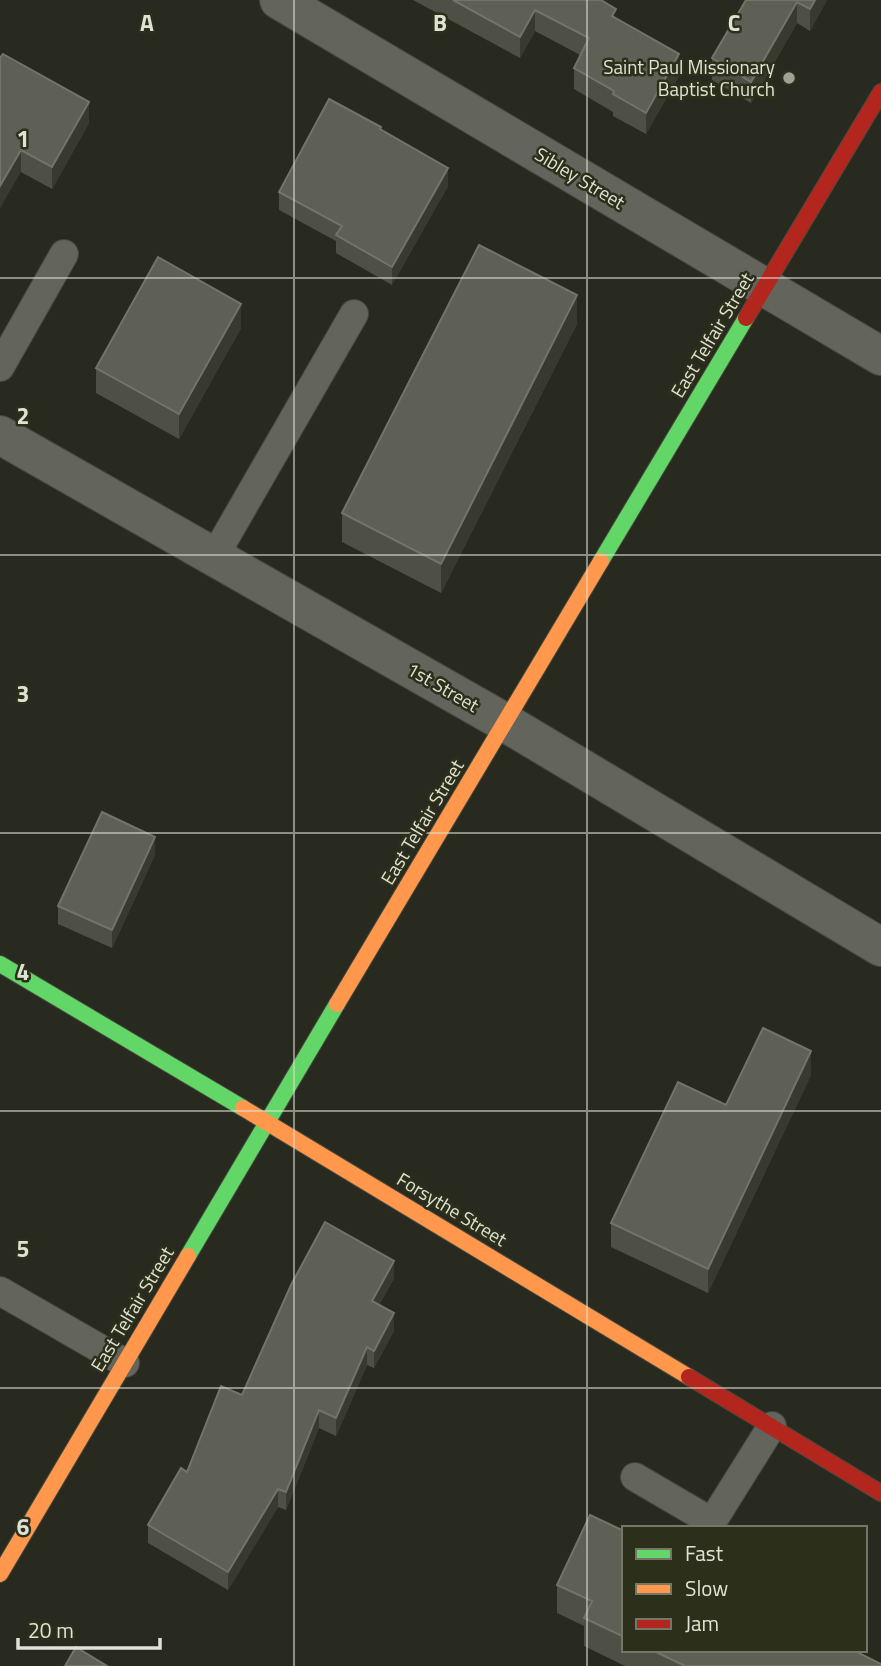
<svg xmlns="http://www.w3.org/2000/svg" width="881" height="1666" viewBox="0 0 881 1666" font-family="'Titillium Web',sans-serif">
  <rect width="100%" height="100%" fill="#282a1f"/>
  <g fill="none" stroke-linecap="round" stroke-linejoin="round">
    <!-- lane casing -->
    <g stroke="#46483e" stroke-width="30">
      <path id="lane" d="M 0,367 L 64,254
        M 214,557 L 354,314
        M 0,1291 L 125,1363
        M 635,1477 L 712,1522 L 772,1426"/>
    </g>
    <!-- street casing -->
    <g stroke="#46483e" stroke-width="40">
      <path id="street" d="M 279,0 L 881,356
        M 0,435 L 506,723 L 881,947"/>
    </g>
    <!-- fast casing -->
    <g stroke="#46483e" stroke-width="18">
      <path id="fast" d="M 601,561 L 746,318
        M 0,964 L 243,1108
        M 188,1256 L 337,1004"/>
    </g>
    <!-- slow casing -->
    <g stroke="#46483e" stroke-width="18">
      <path id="slow" d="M 337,1004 L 601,561
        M 243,1108 L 689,1377
        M 0,1574 L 188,1256"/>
    </g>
    <!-- jam casing -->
    <g stroke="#46483e" stroke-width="18">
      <path id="jam" d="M 746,318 L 881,92
        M 689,1377 L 881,1493"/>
    </g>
    <!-- lane -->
    <use href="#lane" stroke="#63645b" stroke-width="28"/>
    <!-- street -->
    <use href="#street" stroke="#63645b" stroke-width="38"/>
    <!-- fast -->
    <use href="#fast" stroke="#63d668" stroke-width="16"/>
    <!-- slow -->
    <use href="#slow" stroke="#ff974d" stroke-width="16"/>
    <!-- jam -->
    <use href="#jam" stroke="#b3261e" stroke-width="16"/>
  </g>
  <!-- wall -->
  <path fill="#4e5046" d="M 413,0 L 601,0 L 616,18 L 679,76 L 646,134 L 613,116 L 613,112 L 574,89 L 574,68 L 580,55 L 535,31 L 520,58 Z
    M 746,0 L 827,0 L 810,31 L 797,23 L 751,103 L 712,80 L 712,58 Z
    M 0,58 L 89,123 L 52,189 L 21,172 Z
    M 381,130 L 448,186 L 392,285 L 336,253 L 336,241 L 279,210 L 279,192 Z
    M 577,324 L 441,593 L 342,542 L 342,513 Z
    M 241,328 L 179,439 L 96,393 L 96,368 Z
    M 155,855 L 112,948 L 58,924 L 58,906 Z
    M 811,1075 L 708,1293 L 611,1247 L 611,1223 L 726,1105 Z
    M 394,1278 L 379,1305 L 394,1331 L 374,1368 L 367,1365 L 336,1436 L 319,1428 L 286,1510 L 278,1507 L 228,1590 L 148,1543 L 148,1525 L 242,1395 Z
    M 624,1531 L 624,1650 L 853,1650 L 881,1666 L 625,1666 L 584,1646 L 584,1626 L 557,1613 L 557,1585 Z"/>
  <!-- shaded-wall -->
  <path fill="#383a30" d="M 815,0 L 827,0 L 810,31 L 810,9 Z
    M 797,2 L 797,23 L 751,103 L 751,82 Z
    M 535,10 L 535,31 L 520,58 L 520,37 Z
    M 679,54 L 679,76 L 646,134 L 646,113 Z
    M 89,102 L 89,123 L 52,189 L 52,167 Z
    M 21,150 L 21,172 L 0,208 L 0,186 Z
    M 448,168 L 448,186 L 392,285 L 392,267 Z
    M 577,295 L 577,324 L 441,593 L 441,564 Z
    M 241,304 L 241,328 L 179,439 L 179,414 Z
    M 155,837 L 155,855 L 112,948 L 112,930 Z
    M 811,1051 L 811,1075 L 708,1293 L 708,1269 Z
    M 394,1261 L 394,1278 L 372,1319 L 372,1301 Z
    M 394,1313 L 394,1331 L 374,1368 L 374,1351 Z
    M 367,1347 L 367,1365 L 336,1436 L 336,1418 Z
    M 319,1410 L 319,1428 L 286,1510 L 286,1492 Z
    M 278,1489 L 278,1507 L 228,1590 L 228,1572 Z"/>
  <!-- building -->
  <path fill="#5e6055" stroke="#727469" stroke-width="2" d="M 453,0 L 601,0 L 616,9 L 612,16 L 679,54 L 646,113 L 613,94 L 614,91 L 574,68 L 589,38 L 535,10 L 520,37 Z
    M 746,0 L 815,0 L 810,9 L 797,2 L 751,82 L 712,58 Z
    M 3,54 L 89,102 L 52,167 L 21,150 L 0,186 L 0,58 Z
    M 329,99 L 381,127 L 380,129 L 448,168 L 392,267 L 336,235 L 342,226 L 279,192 Z
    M 479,245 L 577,295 L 441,564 L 342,513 Z
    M 158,257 L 241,304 L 179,414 L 96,368 Z
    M 102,812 L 155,837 L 112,930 L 58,906 Z
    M 763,1028 L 811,1051 L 708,1269 L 611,1223 L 678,1082 L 726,1105 Z
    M 325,1222 L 394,1261 L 372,1301 L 394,1313 L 374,1351 L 367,1347 L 336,1418 L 319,1410 L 286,1492 L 278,1489 L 228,1572 L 148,1525 L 181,1468 L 187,1472 L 221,1386 L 242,1395 L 291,1285 Z
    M 590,1515 L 624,1531 L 624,1637 L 584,1618 L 592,1601 L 557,1585 Z
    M 76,1647 L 107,1666 L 65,1666 Z
    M 652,1650 L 853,1650 L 881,1664 L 881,1666 L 685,1666 Z"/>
  <!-- grid -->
  <path fill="none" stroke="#e0e2d5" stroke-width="2" stroke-opacity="0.55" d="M 294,0 L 294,1666M 587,0 L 587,1666M 0,278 L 881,278M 0,555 L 881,555M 0,833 L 881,833M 0,1111 L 881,1111M 0,1388 L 881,1388"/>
  <!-- markers -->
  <circle fill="#a0a295" stroke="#2c2f1a" stroke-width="2.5" cx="789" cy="78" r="7"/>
  <g text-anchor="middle" stroke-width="5" stroke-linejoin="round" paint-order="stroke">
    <!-- poi labels -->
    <g font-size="19" fill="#e0e2d5" stroke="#2c2f1a" text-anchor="end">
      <text x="775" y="74">Saint Paul Missionary<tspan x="775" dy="22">Baptist Church</tspan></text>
    </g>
    <!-- street labels -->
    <g font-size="19" fill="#e0e2d5" stroke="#2c2f1a">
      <text transform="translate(580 178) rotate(31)" y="7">Sibley Street</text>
      <text transform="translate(712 335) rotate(-59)" y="7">East Telfair Street</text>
      <text transform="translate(443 687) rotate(30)" y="7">1st Street</text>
      <text transform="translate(422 822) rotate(-59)" y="7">East Telfair Street</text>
      <text transform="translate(452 1209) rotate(31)" y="7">Forsythe Street</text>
      <text transform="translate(132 1309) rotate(-59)" y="7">East Telfair Street</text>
    </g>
  </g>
  <g font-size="23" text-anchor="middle" font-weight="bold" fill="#e0e2d5" stroke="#2c2f1a" stroke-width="5" stroke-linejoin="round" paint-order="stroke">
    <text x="147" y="31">A</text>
    <text x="440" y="31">B</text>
    <text x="734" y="31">C</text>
    <text x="23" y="147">1</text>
    <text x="23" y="424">2</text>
    <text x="23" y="702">3</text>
    <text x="23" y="980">4</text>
    <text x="23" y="1257">5</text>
    <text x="23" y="1535">6</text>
  </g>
  <!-- legend -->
  <rect x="622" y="1526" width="245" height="126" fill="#2c2f1a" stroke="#747765" stroke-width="2"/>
  <rect x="636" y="1549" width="35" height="10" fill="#63d668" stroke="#747765" stroke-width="2"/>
  <text x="685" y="1561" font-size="21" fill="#e0e2d5">Fast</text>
  <rect x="636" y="1584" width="35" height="10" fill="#ff974d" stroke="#747765" stroke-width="2"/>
  <text x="685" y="1596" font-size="21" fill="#e0e2d5">Slow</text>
  <rect x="636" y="1619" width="35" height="10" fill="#b3261e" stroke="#747765" stroke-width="2"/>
  <text x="685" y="1631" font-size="21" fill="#e0e2d5">Jam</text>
  <!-- scale -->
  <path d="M18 1638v10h142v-10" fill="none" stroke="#e0e2d5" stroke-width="3.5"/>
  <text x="28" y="1638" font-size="21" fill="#e0e2d5" stroke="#2c2f1a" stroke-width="5" paint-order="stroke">20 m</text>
</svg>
